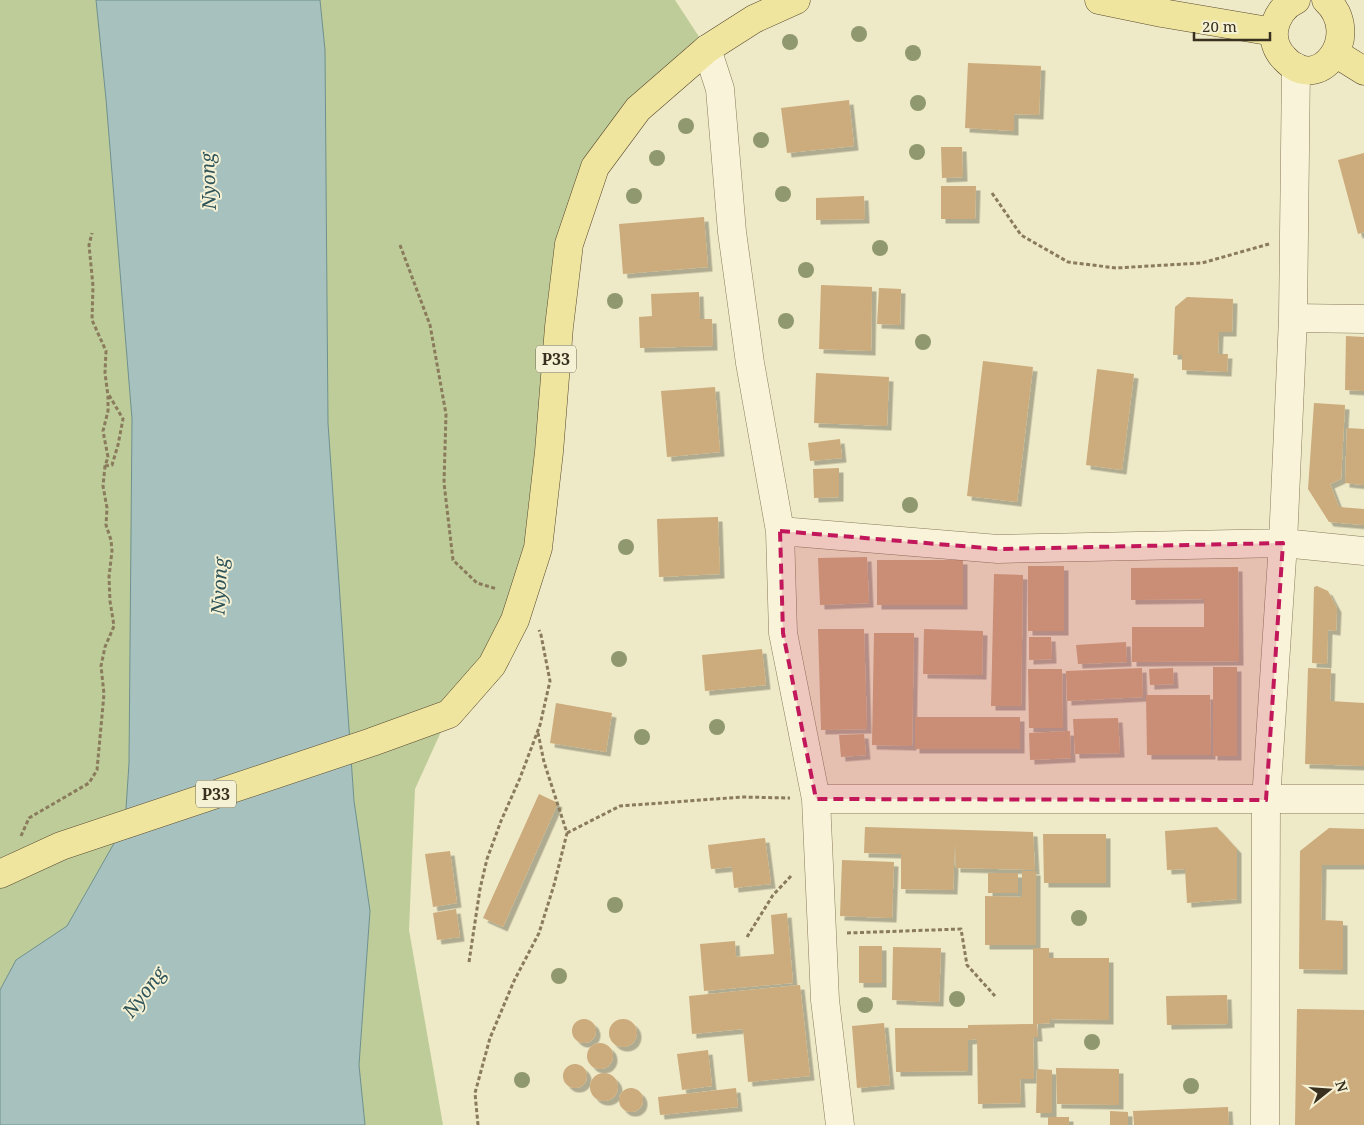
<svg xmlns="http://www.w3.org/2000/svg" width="1364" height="1125" viewBox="0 0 1364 1125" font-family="'Noto Serif',serif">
  <defs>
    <filter id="shadow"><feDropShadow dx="4.5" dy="4.5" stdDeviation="0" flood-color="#0004"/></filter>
  </defs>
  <rect width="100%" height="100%" fill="#eee9c6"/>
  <!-- green -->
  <path fill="#becc99" d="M 0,0 L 96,0 L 106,99 L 132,419 L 129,763 L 125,824 L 67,926 L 16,960 L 0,990 Z
    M 320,0 L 675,0 L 707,49 L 595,167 L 515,620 L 449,714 L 415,789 L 409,930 L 443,1125 L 365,1125 L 359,1065 L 370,911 L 354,801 L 328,423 L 325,50 Z"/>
  <!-- water -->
  <path fill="#a7c1be" stroke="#6e908d" d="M 96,0 L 320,0 L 325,50 L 328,423 L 354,801 L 370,911 L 359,1065 L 365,1125 L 0,1125 L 0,990 L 16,960 L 67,926 L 125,824 L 129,763 L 132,419 L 106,99 Z"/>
  <!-- building -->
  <path fill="#ccab7c" filter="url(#shadow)" d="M 968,63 L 1041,66 L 1039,115 L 1014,114 L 1014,131 L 965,128 Z
    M 849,100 L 854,146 L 787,153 L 781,108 Z
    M 941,147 L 962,147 L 963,177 L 942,178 Z
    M 1364,153 L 1364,232 L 1358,234 L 1338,160 Z
    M 941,186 L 976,186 L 975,219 L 941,219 Z
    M 864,196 L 865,219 L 816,220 L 816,198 Z
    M 704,217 L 708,267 L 623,274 L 619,224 Z
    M 821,285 L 872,287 L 871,351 L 819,349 Z
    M 879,288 L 901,289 L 900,325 L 877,324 Z
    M 699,292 L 700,319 L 712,319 L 713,346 L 640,348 L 639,317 L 652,316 L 651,294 Z
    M 1187,297 L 1233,299 L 1232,332 L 1219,332 L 1218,354 L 1228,354 L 1227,372 L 1182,370 L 1182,355 L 1173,355 L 1175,307 Z
    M 1346,336 L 1364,337 L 1364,391 L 1345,390 Z
    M 983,361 L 1033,367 L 1017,502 L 967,496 Z
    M 1097,369 L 1134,374 L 1122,470 L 1086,465 Z
    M 816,373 L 889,377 L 887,426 L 814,423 Z
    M 715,387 L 720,452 L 667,457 L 661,391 Z
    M 1314,403 L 1345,405 L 1341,479 L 1330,484 L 1339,507 L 1364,509 L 1364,525 L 1329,522 L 1308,489 Z
    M 1347,428 L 1364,429 L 1364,485 L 1345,483 Z
    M 840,439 L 842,458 L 810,461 L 808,443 Z
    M 839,468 L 839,497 L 814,498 L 813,469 Z
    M 718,517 L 720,574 L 659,577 L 657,519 Z
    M 867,557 L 869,603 L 820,605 L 818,558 Z
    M 877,560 L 963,560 L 963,605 L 877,605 Z
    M 1028,566 L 1064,566 L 1064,631 L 1028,631 Z
    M 1238,567 L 1239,661 L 1132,662 L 1132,627 L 1204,627 L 1204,599 L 1131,600 L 1131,568 Z
    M 994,574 L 1023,575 L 1021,706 L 991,706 Z
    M 1317,586 L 1328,591 L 1337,608 L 1336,631 L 1328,630 L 1327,664 L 1312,663 L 1314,587 Z
    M 818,629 L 864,629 L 867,729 L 821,730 Z
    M 924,629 L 983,631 L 982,675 L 923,674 Z
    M 874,633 L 914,633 L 912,746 L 872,745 Z
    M 1029,637 L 1051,637 L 1052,659 L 1029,660 Z
    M 1126,642 L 1127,662 L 1078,664 L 1076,645 Z
    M 762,649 L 766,685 L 705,691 L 702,655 Z
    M 1213,667 L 1237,667 L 1237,756 L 1213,756 Z
    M 1142,668 L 1143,697 L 1067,701 L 1066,671 Z
    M 1173,668 L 1174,684 L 1150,685 L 1149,669 Z
    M 1308,668 L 1331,669 L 1330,701 L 1364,703 L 1364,766 L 1305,764 Z
    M 1028,669 L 1062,669 L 1063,728 L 1029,728 Z
    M 1146,695 L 1210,695 L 1211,755 L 1147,755 Z
    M 556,703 L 612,713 L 606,752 L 550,743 Z
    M 915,717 L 1020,717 L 1020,749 L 915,749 Z
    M 1118,718 L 1120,753 L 1075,754 L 1073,719 Z
    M 1070,731 L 1071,758 L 1030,760 L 1029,733 Z
    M 864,734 L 866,755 L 841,757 L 839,735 Z
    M 539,794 L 558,803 L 503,927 L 483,918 Z
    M 865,827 L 1033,832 L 1035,870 L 956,868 L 955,842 L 953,890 L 901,889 L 901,854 L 864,853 Z
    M 1217,827 L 1237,849 L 1237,899 L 1187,903 L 1185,869 L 1167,870 L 1165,831 Z
    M 1329,828 L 1364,829 L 1364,865 L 1322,865 L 1321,920 L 1343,921 L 1343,970 L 1299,969 L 1300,851 Z
    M 1043,834 L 1106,834 L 1106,883 L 1044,883 Z
    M 765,838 L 771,884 L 734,888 L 732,867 L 711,869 L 708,845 Z
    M 450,851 L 457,903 L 433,907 L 425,854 Z
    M 842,860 L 894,862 L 892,918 L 840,916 Z
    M 1022,871 L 1036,871 L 1036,945 L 985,945 L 985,896 L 1022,897 Z
    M 988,873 L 1018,873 L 1018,893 L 988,893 Z
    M 456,909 L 460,937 L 437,940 L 433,913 Z
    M 787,913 L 793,983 L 704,991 L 700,944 L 735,941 L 736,957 L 774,954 L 771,915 Z
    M 859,946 L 882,946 L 882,983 L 859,983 Z
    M 893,947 L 941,948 L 939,1002 L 892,1000 Z
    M 1033,948 L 1049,948 L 1049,958 L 1109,958 L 1109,1020 L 1050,1019 L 1050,1023 L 1037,1024 L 1038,1037 L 1033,1037 L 1034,1079 L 1020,1079 L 1021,1103 L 978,1104 L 977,1039 L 968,1040 L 968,1071 L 896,1072 L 895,1028 L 968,1028 L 968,1025 L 1033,1024 Z
    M 800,985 L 810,1076 L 748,1082 L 743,1029 L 692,1034 L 689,996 Z
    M 1227,995 L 1228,1024 L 1167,1025 L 1166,996 Z
    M 1297,1009 L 1364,1010 L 1364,1125 L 1295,1125 Z
    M572 1031a12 12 0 1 1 24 0a12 12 0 1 1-24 0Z
    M609 1033a14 14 0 1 1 28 0a14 14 0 1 1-28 0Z
    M 884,1023 L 890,1085 L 857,1088 L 852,1026 Z
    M587 1056a13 13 0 1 1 26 0a13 13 0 1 1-26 0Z
    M 708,1050 L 712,1086 L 682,1090 L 677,1054 Z
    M563 1076a12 12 0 1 1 24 0a12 12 0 1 1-24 0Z
    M 1056,1068 L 1119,1069 L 1119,1105 L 1057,1104 Z
    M 1037,1069 L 1052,1070 L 1052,1113 L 1036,1113 Z
    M590 1087a14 14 0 1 1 28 0a14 14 0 1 1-28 0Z
    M619 1100a12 12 0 1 1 24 0a12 12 0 1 1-24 0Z
    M 736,1088 L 738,1107 L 660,1115 L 658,1097 Z
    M 1228,1107 L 1229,1125 L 1134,1125 L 1133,1111 Z
    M 1110,1111 L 1128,1112 L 1128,1125 L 1110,1125 Z
    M 1048,1117 L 1069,1117 L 1069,1125 L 1048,1125 Z"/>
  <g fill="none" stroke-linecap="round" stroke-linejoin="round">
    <!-- minor casing -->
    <g stroke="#897b5b" stroke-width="29">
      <path id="minor" d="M 707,49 L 720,89 L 732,232 L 750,363 L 780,531 L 783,633 L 816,799 L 825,1000 L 840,1125
        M 1293,318 L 1364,319
        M 780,531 L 998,549 L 1283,543 L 1364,551
        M 816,799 L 1364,799
        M 1265,1125 L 1266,800 L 1283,543 L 1293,318 L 1296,67"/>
    </g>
    <!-- major casing -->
    <g stroke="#574930" stroke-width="29">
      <path id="major" d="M 1099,0 L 1162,13 L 1274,32
        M 1296,0 C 1284,5 1276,17 1274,30 C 1273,40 1277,51 1284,58 C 1319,97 1364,35 1326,0
        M 1340,56 L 1364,71
        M 0,874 L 61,846 L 372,742 L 449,714 L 492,665 L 515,620 L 538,548 L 549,452 L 559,327 L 569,244 L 595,167 L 638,109 L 707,49 L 754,19 L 796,0"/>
    </g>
    <!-- path -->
    <path stroke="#897b5b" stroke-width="3" stroke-dasharray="4 2.5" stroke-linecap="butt" d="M 992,193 L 1021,235 L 1068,262 L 1116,268 L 1202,263 L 1269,244
      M 400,245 L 430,325 L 446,414 L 444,483 L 453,560 L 477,583 L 497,589
      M 105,466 L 112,465 L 118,445 L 123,419 L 109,395
      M 567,833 L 620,806 L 742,797 L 790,798
      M 21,836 L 29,818 L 89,783 L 97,770 L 104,694 L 101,666 L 105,647 L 114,626 L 110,601 L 109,577 L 112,551 L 111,540 L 106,525 L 107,508 L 103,486 L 105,466 L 108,457 L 103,431 L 108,411 L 108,396 L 105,373 L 106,351 L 92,320 L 93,286 L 89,245 L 92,233
      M 847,933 L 961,929 L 967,965 L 995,996
      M 747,937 L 773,895 L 792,875
      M 469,962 L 480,889 L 487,859 L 501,821 L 520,778 L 540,725 L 550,681 L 541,635 L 539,630
      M 478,1125 L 475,1093 L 490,1038 L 514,981 L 539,933 L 554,885 L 567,833 L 544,762 L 538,733"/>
    <!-- minor -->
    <use href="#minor" stroke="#f9f4d9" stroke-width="28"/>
    <!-- major -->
    <use href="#major" stroke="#f0e59e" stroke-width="28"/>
  </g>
  <!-- trees -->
  <g fill="#8f986e">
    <circle cx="859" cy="34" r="8"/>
    <circle cx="790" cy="42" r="8"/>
    <circle cx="913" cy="53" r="8"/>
    <circle cx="918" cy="103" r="8"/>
    <circle cx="686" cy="126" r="8"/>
    <circle cx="761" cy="140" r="8"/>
    <circle cx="917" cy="152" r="8"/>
    <circle cx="657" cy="158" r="8"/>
    <circle cx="783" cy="194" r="8"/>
    <circle cx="634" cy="196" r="8"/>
    <circle cx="880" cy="248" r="8"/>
    <circle cx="806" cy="270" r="8"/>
    <circle cx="615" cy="301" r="8"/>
    <circle cx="786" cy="321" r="8"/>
    <circle cx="923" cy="342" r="8"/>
    <circle cx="910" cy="505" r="8"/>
    <circle cx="626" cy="547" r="8"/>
    <circle cx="619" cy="659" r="8"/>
    <circle cx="717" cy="727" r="8"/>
    <circle cx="642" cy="737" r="8"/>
    <circle cx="615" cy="905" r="8"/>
    <circle cx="1079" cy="918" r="8"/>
    <circle cx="559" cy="976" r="8"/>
    <circle cx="957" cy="999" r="8"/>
    <circle cx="865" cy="1005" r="8"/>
    <circle cx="1092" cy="1042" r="8"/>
    <circle cx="522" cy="1080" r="8"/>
    <circle cx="1191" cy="1086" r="8"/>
  </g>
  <!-- marked area -->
  <path fill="#c2185b" fill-opacity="0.2" stroke="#c2185b" stroke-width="4" stroke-dasharray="10 6" stroke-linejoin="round" d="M 780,531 L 998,549 L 1283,543 L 1266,800 L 816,799 L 783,633 Z"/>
  <g text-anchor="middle" stroke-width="4" stroke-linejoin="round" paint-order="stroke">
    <!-- shield labels -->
    <g fill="#f5f1d5" stroke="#716a56" stroke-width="1">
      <rect x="536" y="345.5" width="40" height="27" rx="4"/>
      <rect x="196" y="780.5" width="40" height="27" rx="4"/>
    </g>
    <g font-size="16" font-weight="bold" fill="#39301f">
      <text x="556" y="365">P33</text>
      <text x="216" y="800">P33</text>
    </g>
    <!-- water labels -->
    <g font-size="19" font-style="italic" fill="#2f5459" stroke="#f5f1d5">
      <text transform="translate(208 181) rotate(-92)" y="7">Nyong</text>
      <text transform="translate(219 586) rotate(-87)" y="7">Nyong</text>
      <text transform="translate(144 992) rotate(-53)" y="7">Nyong</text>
    </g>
  </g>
  <!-- north arrow -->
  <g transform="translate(1329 1090) rotate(73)" stroke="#f5f1d5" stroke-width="4" paint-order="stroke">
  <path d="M0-4L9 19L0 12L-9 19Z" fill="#39301f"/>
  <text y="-8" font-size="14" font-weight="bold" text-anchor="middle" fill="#39301f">N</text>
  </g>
  <!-- scale -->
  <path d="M1194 32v8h76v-8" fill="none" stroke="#39301f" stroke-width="2.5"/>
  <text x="1202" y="32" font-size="15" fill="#39301f" stroke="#f5f1d5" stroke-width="4" paint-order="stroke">20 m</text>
</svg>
